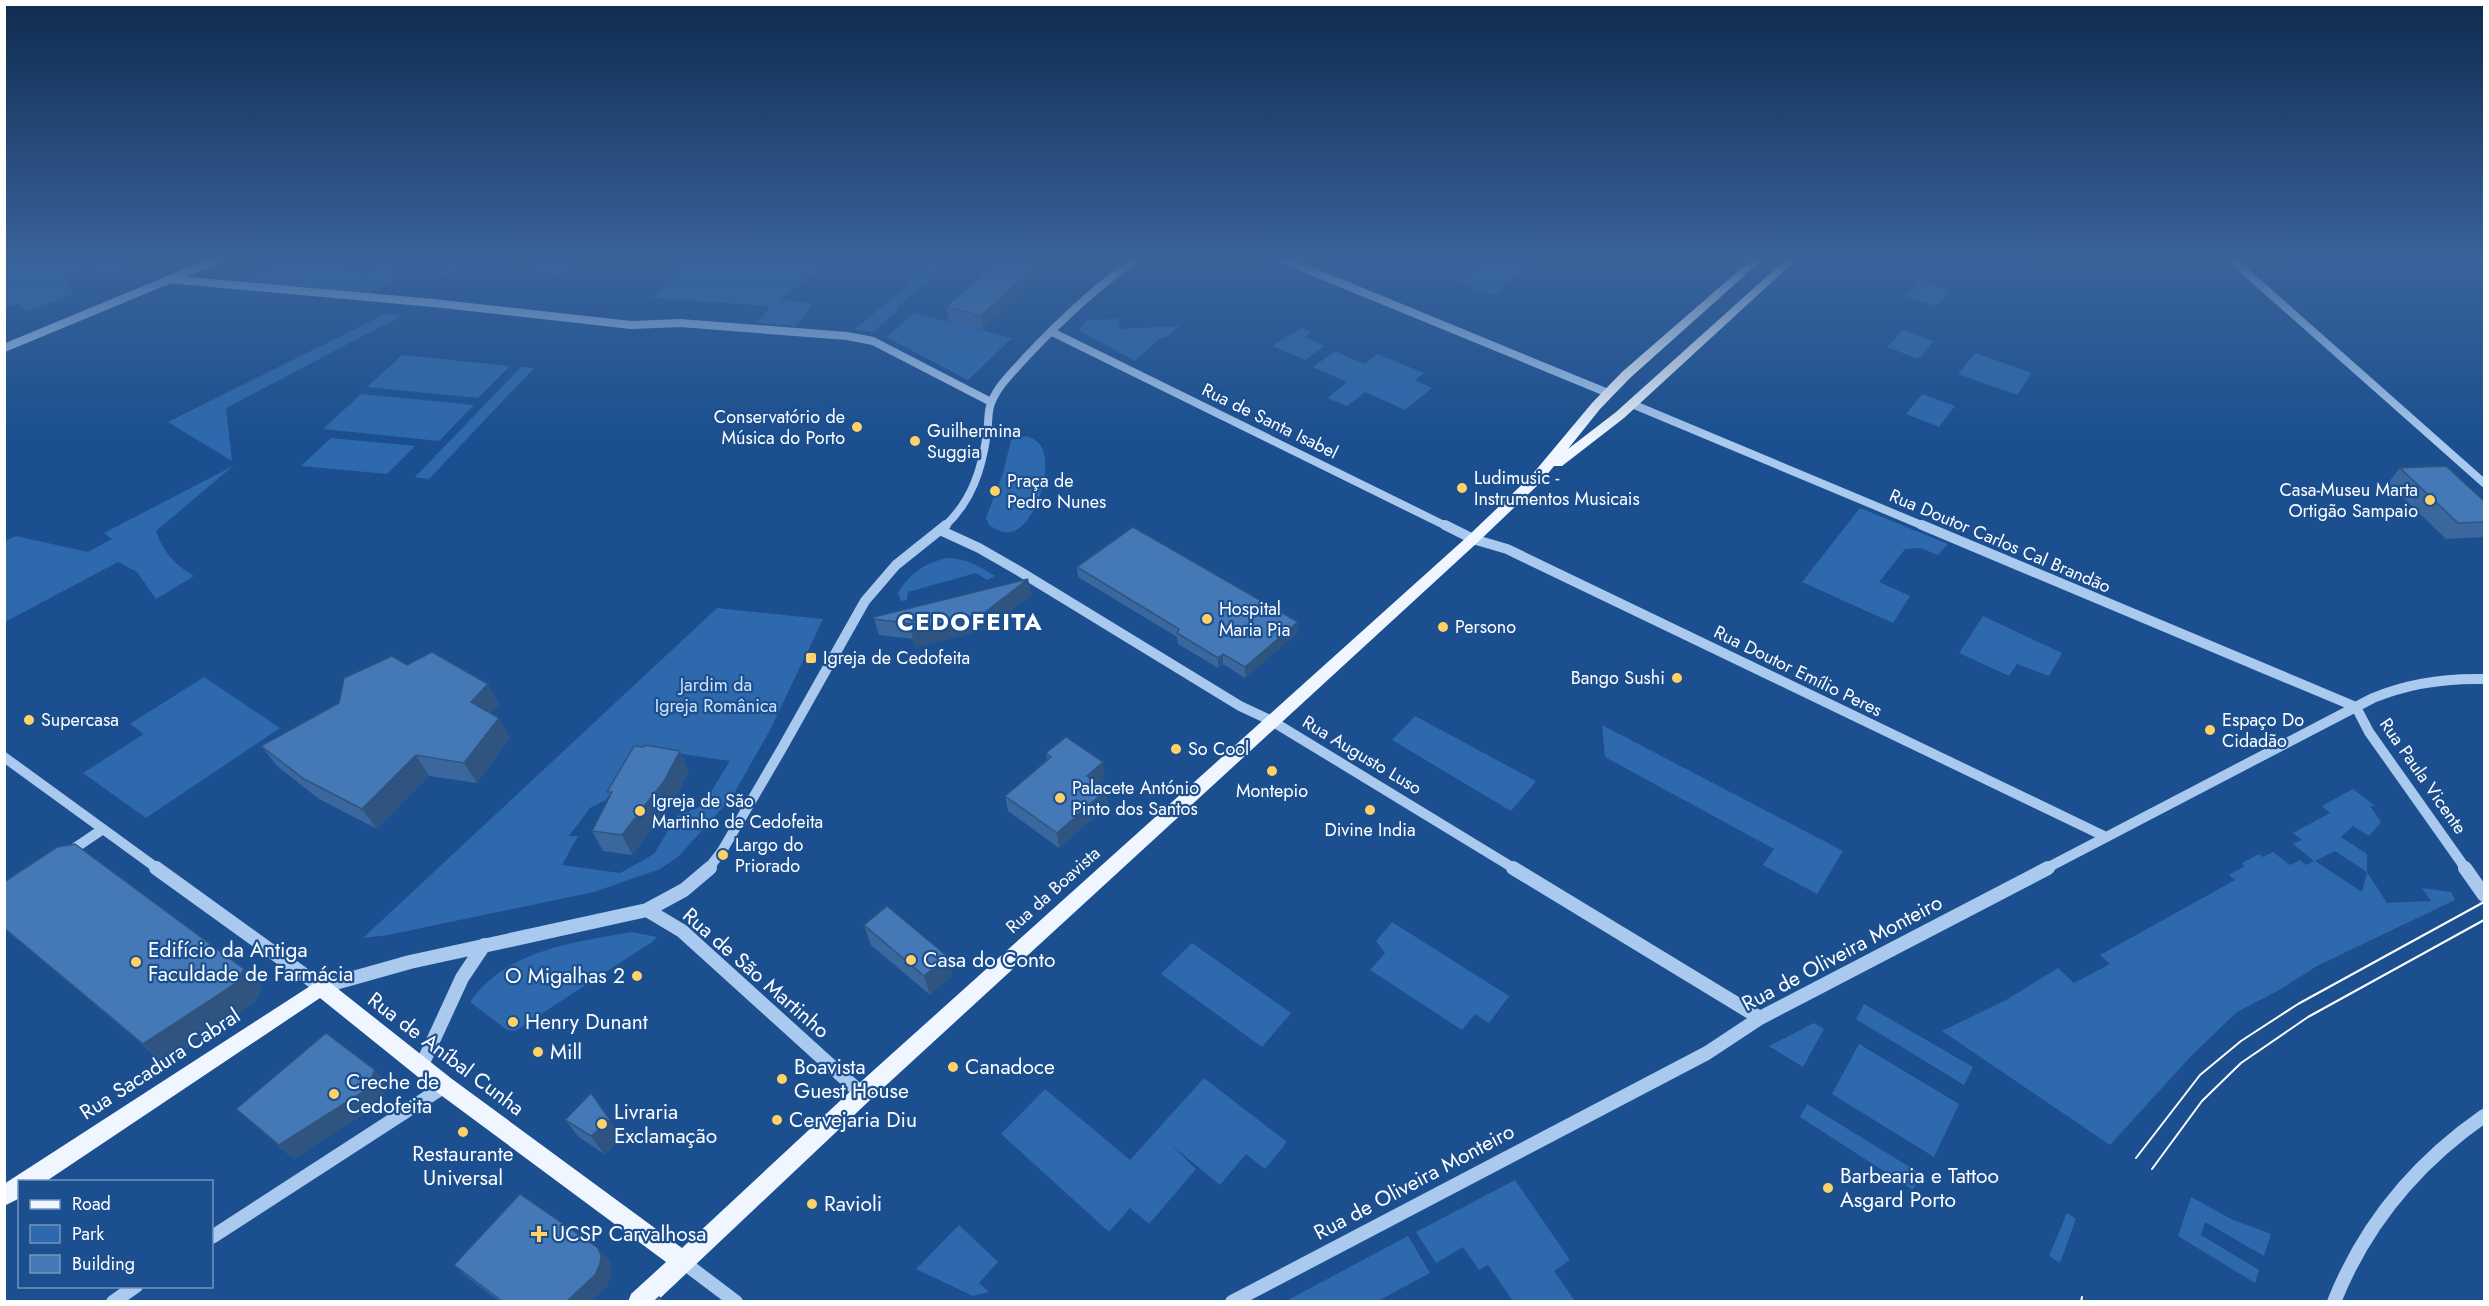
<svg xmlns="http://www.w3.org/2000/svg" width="2489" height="1306" viewBox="0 0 2489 1306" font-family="Jost,sans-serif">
  <rect width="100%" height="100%" fill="#1b4f8f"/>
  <!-- green -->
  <path fill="#2e69ad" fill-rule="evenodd" d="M 4,259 L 132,259 L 136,264 L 101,276 L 96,266 L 65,275 L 73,294 L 26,311 L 18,304 L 5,308 Z
    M 289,259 L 314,259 L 364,273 L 384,263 L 406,275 L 370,293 L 238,280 Z
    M 461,259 L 472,263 L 435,281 L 424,276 Z
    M 541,259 L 581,259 L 563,275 L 527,271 Z
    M 690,259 L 833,259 L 779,300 L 813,303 L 796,326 L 758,323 L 770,306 L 652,298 Z
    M 940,259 L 954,259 L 896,308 L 899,309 L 873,332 L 854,330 Z
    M 1488,259 L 1514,259 L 1532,265 L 1493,295 L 1456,282 Z
    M 1920,280 L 1950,290 L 1936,306 L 1906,296 Z
    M 915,313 L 1012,338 L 968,380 L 886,337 Z
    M 385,314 L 403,315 L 226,408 L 232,461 L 168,422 Z
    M 1119,319 L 1120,329 L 1180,326 L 1168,336 L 1159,339 L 1135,361 L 1080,331 L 1080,328 L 1087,320 Z
    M 1301,328 L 1311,332 L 1304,337 L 1325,346 L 1305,360 L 1272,346 Z
    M 1903,330 L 1934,341 L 1918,359 L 1887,347 Z
    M 1335,351 L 1364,364 L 1377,354 L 1424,373 L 1415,380 L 1432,388 L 1405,410 L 1365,392 L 1347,406 L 1327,398 L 1347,382 L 1313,367 Z
    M 1975,353 L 2032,373 L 2017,395 L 1958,374 Z
    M 402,355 L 510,366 L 478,398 L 367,387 Z
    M 521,367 L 534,368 L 429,479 L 415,477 Z
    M 361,394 L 474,405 L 439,441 L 323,429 Z
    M 1922,394 L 1955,406 L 1939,427 L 1906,414 Z
    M 1026,436 C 1032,438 1037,440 1041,446 C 1054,467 1036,526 1011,532 C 1003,534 995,529 989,525 L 986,518 L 1003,473 L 1011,440 Z
    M 331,438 L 415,446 L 387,474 L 301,466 Z
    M 233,466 L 156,531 C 163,552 175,565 194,576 L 156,599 L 137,572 L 118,562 L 5,622 L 5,541 L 16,536 L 88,552 L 112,539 L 104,533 Z
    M 1860,508 L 1948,544 L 1938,555 L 1920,548 L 1905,549 L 1879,582 L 1910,596 L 1893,623 L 1802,582 Z
    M 947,558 C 966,558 979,566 995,576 L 987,580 L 976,573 L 908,592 L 907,600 L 901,601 L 898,593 C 908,575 926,562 947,558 Z
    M 717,608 L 823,619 L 769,732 L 732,797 L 679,856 L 660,869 L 594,892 L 388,935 L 363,938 ZM 641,748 L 730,761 L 702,806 L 677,816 L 654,854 L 620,873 L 562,865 L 578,836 L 569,836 L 590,808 L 606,800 Z
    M 1983,616 L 2062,653 L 2049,676 L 2017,664 L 2009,676 L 1959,653 Z
    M 204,677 L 280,728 L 146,818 L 83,773 L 144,734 L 130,724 Z
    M 1415,716 L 1536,781 L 1511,811 L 1392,740 Z
    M 1602,725 L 1843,851 L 1817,894 L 1763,865 L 1774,849 L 1605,757 Z
    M 2353,789 L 2375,806 L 2370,806 L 2381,822 L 2369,836 L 2353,826 L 2341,837 L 2367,854 L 2367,872 L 2387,903 L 2431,901 L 2422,888 L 2451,892 L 2455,900 L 2317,966 L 2281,989 L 2237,1012 L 2191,1056 L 2110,1145 L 1942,1031 L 2006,1000 L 2058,968 L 2074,983 L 2110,964 L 2100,955 L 2235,880 L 2229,875 L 2245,866 L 2242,863 L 2259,854 L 2263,857 L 2273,852 L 2290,865 L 2300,860 L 2306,865 L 2314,861 L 2293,844 L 2302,840 L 2293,833 L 2330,813 L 2322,806 ZM 2335,851 L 2367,872 L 2362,892 L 2315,861 Z
    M 1392,922 L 1509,996 L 1489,1023 L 1475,1014 L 1462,1030 L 1370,970 L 1385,953 L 1376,941 Z
    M 632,932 L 657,937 L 652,942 L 515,1031 L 507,1030 L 470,1002 C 506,950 574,942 632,932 Z
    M 1192,943 L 1291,1013 L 1262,1047 L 1161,974 Z
    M 1864,1004 L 1973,1067 L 1964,1085 L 1856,1019 Z
    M 1814,1023 L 1824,1029 L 1803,1067 L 1769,1046 Z
    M 1859,1044 L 1959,1104 L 1934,1157 L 1832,1094 Z
    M 1204,1078 L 1287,1142 L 1265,1169 L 1246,1154 L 1220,1185 L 1169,1143 L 1196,1169 L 1149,1224 L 1130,1208 L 1109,1232 L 1001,1134 L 1045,1089 L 1130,1160 Z
    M 1807,1104 L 1921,1174 L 1913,1190 L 1800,1117 Z
    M 1515,1180 L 1570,1260 L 1554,1271 L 1575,1301 L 1513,1301 L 1488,1265 L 1479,1270 L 1463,1247 L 1436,1263 L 1416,1232 Z
    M 2191,1197 L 2231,1219 L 2271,1234 L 2264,1256 L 2205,1222 L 2201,1235 L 2259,1270 L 2255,1283 L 2178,1236 Z
    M 2067,1213 L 2076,1219 L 2060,1263 L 2049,1256 Z
    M 959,1225 L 998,1262 L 979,1283 L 989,1292 L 973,1296 L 916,1269 Z
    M 1408,1236 L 1430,1273 L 1378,1301 L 1286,1301 Z"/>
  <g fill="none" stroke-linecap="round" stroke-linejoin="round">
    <!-- minor-far2 -->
    <path stroke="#a9c9ee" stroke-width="8" d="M 1282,259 L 1608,393
      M 2231,259 L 2484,483
      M 168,279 L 433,303 L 631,325 L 680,323 L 847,336 L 873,341 L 991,402
      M 1052,332 L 1448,527
      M 4,348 L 219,259
      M 1632,404 L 1926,527
      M 944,527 C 972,501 982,469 987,433 C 989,422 987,410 992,401 C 999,384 1014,371 1026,357 C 1059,322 1096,287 1136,259"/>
    <!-- minor-far1 -->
    <path stroke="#a9c9ee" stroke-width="10" d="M 1445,525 L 1473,539 L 1507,549 L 2106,837
      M 1922,525 L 2356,707 L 2369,732 L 2466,869
      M 942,531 L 979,548 L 1019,571 L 1240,706 L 1272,721 L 1515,869
      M 4,757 L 158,869
      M 66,854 L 103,829
      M 708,869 L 722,851 L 781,750 L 865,601 L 896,565 L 946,525
      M 2045,869 L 2373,698 C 2409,683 2445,678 2484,679"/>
    <!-- minor -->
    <path stroke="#a9c9ee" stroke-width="14" d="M 156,868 L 321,987 L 410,962 L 647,910 L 684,890 L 710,868
      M 1513,868 L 1760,1018
      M 2465,868 L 2484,895
      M 647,910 L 682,931 L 862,1094
      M 421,1067 L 462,978 L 484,945
      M 212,1237 L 445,1086
      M 683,1262 L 736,1302
      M 113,1302 L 136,1286
      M 1232,1302 L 1707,1053 L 1760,1018 L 2048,868
      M 2334,1302 C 2365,1224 2415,1164 2484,1116"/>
    <!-- major -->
    <path fill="#f0f6ff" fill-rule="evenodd" d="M 1752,259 L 1763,259 L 1630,378 L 1600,409 L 1568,449 L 1616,412 L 1786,259 L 1797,259 L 1624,418 L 1562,466 L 1554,466 L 1541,482 L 1478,542 L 869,1101 L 656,1302 L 628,1302 L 631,1294 L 666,1262 L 438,1093 L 320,998 L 45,1182 L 20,1182 L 20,1198 L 4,1206 L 4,1184 L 321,979 L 328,981 L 452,1079 L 682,1248 L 855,1087 L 1468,536 L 1531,476 L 1592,403 L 1622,372 Z"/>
    <!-- tram -->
    <path stroke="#fff" stroke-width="2" d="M 2136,1158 L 2200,1075 L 2241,1041 L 2298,1004 L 2484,902
      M 2152,1169 L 2202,1101 L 2241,1063 L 2308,1017 L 2484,920
      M 2081,1302 L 2082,1297"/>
  </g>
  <!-- wall -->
  <path fill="#3a679d" d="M 1002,259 L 983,330 L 949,322 L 946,307 Z
    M 2400,468 L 2484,501 L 2484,537 L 2446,539 L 2388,483 Z
    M 1077,567 L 1298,632 L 1245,678 L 1223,664 L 1218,668 L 1178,644 L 1177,637 L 1078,577 Z
    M 1028,579 L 1031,595 L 987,629 L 915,647 L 913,639 L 879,635 L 874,619 Z
    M 407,665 L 500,704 L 491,713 L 510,738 L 477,783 L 429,776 L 377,829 L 319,799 L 277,766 L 261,746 Z
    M 1046,753 L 1105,778 L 1098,784 L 1106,790 L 1108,805 L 1059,848 L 1008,811 L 1005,796 L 1047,760 Z
    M 689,771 L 673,801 L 632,855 L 603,851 L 592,831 L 610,796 L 607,792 Z
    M 4,882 L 244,969 L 263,988 L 254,1003 L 164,1063 L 4,928 Z
    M 864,925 L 947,956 L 952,975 L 930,995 L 871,945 Z
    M 388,1084 L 379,1104 L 294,1159 L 236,1109 Z
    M 565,1120 L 623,1138 L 604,1154 L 579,1137 Z
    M 598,1248 L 609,1261 L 611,1267 L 611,1276 L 606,1287 L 590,1302 L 500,1302 L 467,1277 L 454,1265 Z"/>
  <!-- shaded-wall -->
  <path fill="#305480" d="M 1044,259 L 1061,259 L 983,330 L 981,316 Z
    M 1028,579 L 1031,595 L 987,629 L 915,647 L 911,631 Z
    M 1298,622 L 1298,632 L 1245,678 L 1245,667 Z
    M 1223,654 L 1223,664 L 1218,668 L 1218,658 Z
    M 488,684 L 500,704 L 483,722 L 471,702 Z
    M 499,718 L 510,738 L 477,783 L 464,763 Z
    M 680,751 L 689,771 L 673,801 L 632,855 L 622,835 Z
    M 416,755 L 429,776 L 377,829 L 362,809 Z
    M 1103,762 L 1105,778 L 1089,792 L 1087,776 Z
    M 1106,790 L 1108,805 L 1059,848 L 1057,833 Z
    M 947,956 L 952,975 L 930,995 L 924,976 Z
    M 244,969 L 263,988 L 254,1003 L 164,1063 L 143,1044 Z
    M 375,1070 L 388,1084 L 379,1104 L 294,1159 L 279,1145 Z
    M 591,1093 L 623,1138 L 604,1154 L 591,1136 Z
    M 598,1248 L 609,1261 L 611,1267 L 611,1276 L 606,1287 L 590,1302 L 566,1302 Z"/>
  <!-- building -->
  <path fill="#4478b7" stroke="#305480" stroke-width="1.5" d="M 1002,259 L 1044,259 L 981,316 L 946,307 Z
    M 2446,466 L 2484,501 L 2484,522 L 2458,523 L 2400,468 Z
    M 1133,527 L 1298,622 L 1245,667 L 1223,654 L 1218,658 L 1177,633 L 1179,629 L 1077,567 Z
    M 1028,579 L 984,613 L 911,631 L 914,624 L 874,619 L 874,617 Z
    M 432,652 L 488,684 L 471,702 L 499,718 L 464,763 L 416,755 L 362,809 L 304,779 L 261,746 L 339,703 L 344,678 L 392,656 L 407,665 Z
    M 1066,737 L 1103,762 L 1087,776 L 1106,790 L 1057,833 L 1005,796 L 1051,757 L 1046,753 Z
    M 645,745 L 680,751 L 664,781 L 622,835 L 592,831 L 612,792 L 607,792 L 634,746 L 644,747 Z
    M 75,844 L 244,969 L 235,984 L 143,1044 L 4,928 L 4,882 L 57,847 Z
    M 887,906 L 947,956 L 924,976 L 864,925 Z
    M 326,1033 L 375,1070 L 366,1090 L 279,1145 L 236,1109 Z
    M 591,1093 L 610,1120 L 591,1136 L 565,1120 Z
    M 520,1194 L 598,1248 L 601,1255 L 600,1264 L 595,1275 L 566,1302 L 503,1302 L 454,1265 Z
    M 659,1297 L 665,1302 L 654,1302 Z"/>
  <!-- sky -->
  <linearGradient id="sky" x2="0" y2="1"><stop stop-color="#0f2b4f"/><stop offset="0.59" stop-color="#39639b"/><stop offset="1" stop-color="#39639b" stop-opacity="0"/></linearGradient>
  <rect width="2489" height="441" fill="url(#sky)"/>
  <!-- markers -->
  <g fill="#ffd166" stroke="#1b4f8f" stroke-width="2">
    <circle cx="857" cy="427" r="6"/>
    <circle cx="915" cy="441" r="6"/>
    <circle cx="1462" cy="488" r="6"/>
    <circle cx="995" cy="491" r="6"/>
    <circle cx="2430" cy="500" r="6"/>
    <circle cx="1207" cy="619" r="6"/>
    <circle cx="1443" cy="627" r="6"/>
    <rect x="805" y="652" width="12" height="12" rx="3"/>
    <circle cx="1677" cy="678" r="6"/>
    <circle cx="29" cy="720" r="6"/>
    <circle cx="2210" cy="730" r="6"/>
    <circle cx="1176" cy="749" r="6"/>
    <circle cx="1272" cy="771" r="6"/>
    <circle cx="1060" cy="798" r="6"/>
    <circle cx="1370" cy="810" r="6"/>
    <circle cx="640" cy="811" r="6"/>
    <circle cx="723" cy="855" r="6"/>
    <circle cx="911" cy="960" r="6"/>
    <circle cx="136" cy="962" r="6"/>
    <circle cx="637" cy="976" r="6"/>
    <circle cx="513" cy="1022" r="6"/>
    <circle cx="538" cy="1052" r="6"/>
    <circle cx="953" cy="1067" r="6"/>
    <circle cx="782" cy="1079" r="6"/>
    <circle cx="334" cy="1094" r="6"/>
    <circle cx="777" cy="1120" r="6"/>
    <circle cx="602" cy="1124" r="6"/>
    <circle cx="463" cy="1132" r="6"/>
    <circle cx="1828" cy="1188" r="6"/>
    <circle cx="812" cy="1204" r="6"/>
    <path d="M536 1225h6v6h6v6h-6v6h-6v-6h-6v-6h6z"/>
  </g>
  <g text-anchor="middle" stroke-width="4.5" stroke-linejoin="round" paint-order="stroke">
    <!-- poi labels -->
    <g font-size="18" fill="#fff" stroke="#1b4f8f" text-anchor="start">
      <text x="845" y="423" text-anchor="end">Conservatório de<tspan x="845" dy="21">Música do Porto</tspan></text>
      <text x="927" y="437">Guilhermina<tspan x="927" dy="21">Suggia</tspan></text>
      <text x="1474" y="484">Ludimusic -<tspan x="1474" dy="21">Instrumentos Musicais</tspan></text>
      <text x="1007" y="487">Praça de<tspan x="1007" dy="21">Pedro Nunes</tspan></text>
      <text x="2418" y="496" text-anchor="end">Casa-Museu Marta<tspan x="2418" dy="21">Ortigão Sampaio</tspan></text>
      <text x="1219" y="615">Hospital<tspan x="1219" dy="21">Maria Pia</tspan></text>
      <text x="1455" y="633">Persono</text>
      <text x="823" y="664">Igreja de Cedofeita</text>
      <text x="1665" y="684" text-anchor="end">Bango Sushi</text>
      <text x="41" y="726">Supercasa</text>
      <text x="2222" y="726">Espaço Do<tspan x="2222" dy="21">Cidadão</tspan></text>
      <text x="1188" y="755">So Cool</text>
      <text x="1072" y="794">Palacete António<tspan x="1072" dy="21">Pinto dos Santos</tspan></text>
      <text x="1272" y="797" text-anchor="middle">Montepio</text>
      <text x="652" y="807">Igreja de São<tspan x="652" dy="21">Martinho de Cedofeita</tspan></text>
      <text x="1370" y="836" text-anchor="middle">Divine India</text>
      <text x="735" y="851">Largo do<tspan x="735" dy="21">Priorado</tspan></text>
    </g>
    <!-- street labels -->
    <g font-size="18" fill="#fff" stroke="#1b4f8f">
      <text transform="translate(1270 421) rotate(26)" y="6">Rua de Santa Isabel</text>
      <text transform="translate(2000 541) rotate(23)" y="6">Rua Doutor Carlos Cal Brandão</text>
      <text transform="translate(1798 671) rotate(26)" y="6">Rua Doutor Emílio Peres</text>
      <text transform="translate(1362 755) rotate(31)" y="6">Rua Augusto Luso</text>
      <text transform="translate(2423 776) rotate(55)" y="6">Rua Paula Vicente</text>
      <text transform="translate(1053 890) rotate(-42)" y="6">Rua da Boavista</text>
    </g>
    <!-- park labels -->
    <g font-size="18" fill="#cfe3fa" stroke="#1b4f8f">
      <text x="716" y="691">Jardim da<tspan x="716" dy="21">Igreja Românica</tspan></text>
    </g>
    <!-- near-poi labels -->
    <g font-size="21" fill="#fff" stroke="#1b4f8f" text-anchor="start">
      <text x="148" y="957">Edifício da Antiga<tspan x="148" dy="24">Faculdade de Farmácia</tspan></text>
      <text x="923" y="967">Casa do Conto</text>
      <text x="625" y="983" text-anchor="end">O Migalhas 2</text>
      <text x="525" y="1029">Henry Dunant</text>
      <text x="550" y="1059">Mill</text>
      <text x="794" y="1074">Boavista<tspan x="794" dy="24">Guest House</tspan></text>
      <text x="965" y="1074">Canadoce</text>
      <text x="346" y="1089">Creche de<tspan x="346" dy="24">Cedofeita</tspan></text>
      <text x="614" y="1119">Livraria<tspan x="614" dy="24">Exclamação</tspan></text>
      <text x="789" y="1127">Cervejaria Diu</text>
      <text x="463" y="1161" text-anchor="middle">Restaurante<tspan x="463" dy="24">Universal</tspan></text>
      <text x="1840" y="1183">Barbearia e Tattoo<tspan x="1840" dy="24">Asgard Porto</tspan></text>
      <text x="824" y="1211">Ravioli</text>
      <text x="552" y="1241">UCSP Carvalhosa</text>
    </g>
    <!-- near-street labels -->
    <g font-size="21" fill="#fff" stroke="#1b4f8f">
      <text transform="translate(1842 953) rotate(-28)" y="7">Rua de Oliveira Monteiro</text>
      <text transform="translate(756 973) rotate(41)" y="7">Rua de São Martinho</text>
      <text transform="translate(446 1054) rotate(37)" y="7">Rua de Aníbal Cunha</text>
      <text transform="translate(160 1064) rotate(-33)" y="7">Rua Sacadura Cabral</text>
      <text transform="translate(1414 1182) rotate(-28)" y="7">Rua de Oliveira Monteiro</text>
    </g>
    <!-- district labels -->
    <g font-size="24" font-weight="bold" letter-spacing="1.5" fill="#fff" stroke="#1b4f8f">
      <text x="970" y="630">CEDOFEITA</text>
    </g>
  </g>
  <!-- border -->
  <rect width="2489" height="1306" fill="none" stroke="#ffffff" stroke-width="12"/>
  <!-- legend -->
  <rect x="18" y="1180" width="195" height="108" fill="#1b4f8f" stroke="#7695bc" stroke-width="1.5"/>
  <rect x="30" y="1200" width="30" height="9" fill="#f0f6ff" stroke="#7695bc" stroke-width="1.5"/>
  <text x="72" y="1210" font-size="18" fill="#ffffff">Road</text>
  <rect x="30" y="1225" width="30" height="18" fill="#2e69ad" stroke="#7695bc" stroke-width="1.5"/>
  <text x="72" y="1240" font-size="18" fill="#ffffff">Park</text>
  <rect x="30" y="1255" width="30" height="18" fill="#4478b7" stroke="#7695bc" stroke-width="1.5"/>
  <text x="72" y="1270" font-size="18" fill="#ffffff">Building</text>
</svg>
